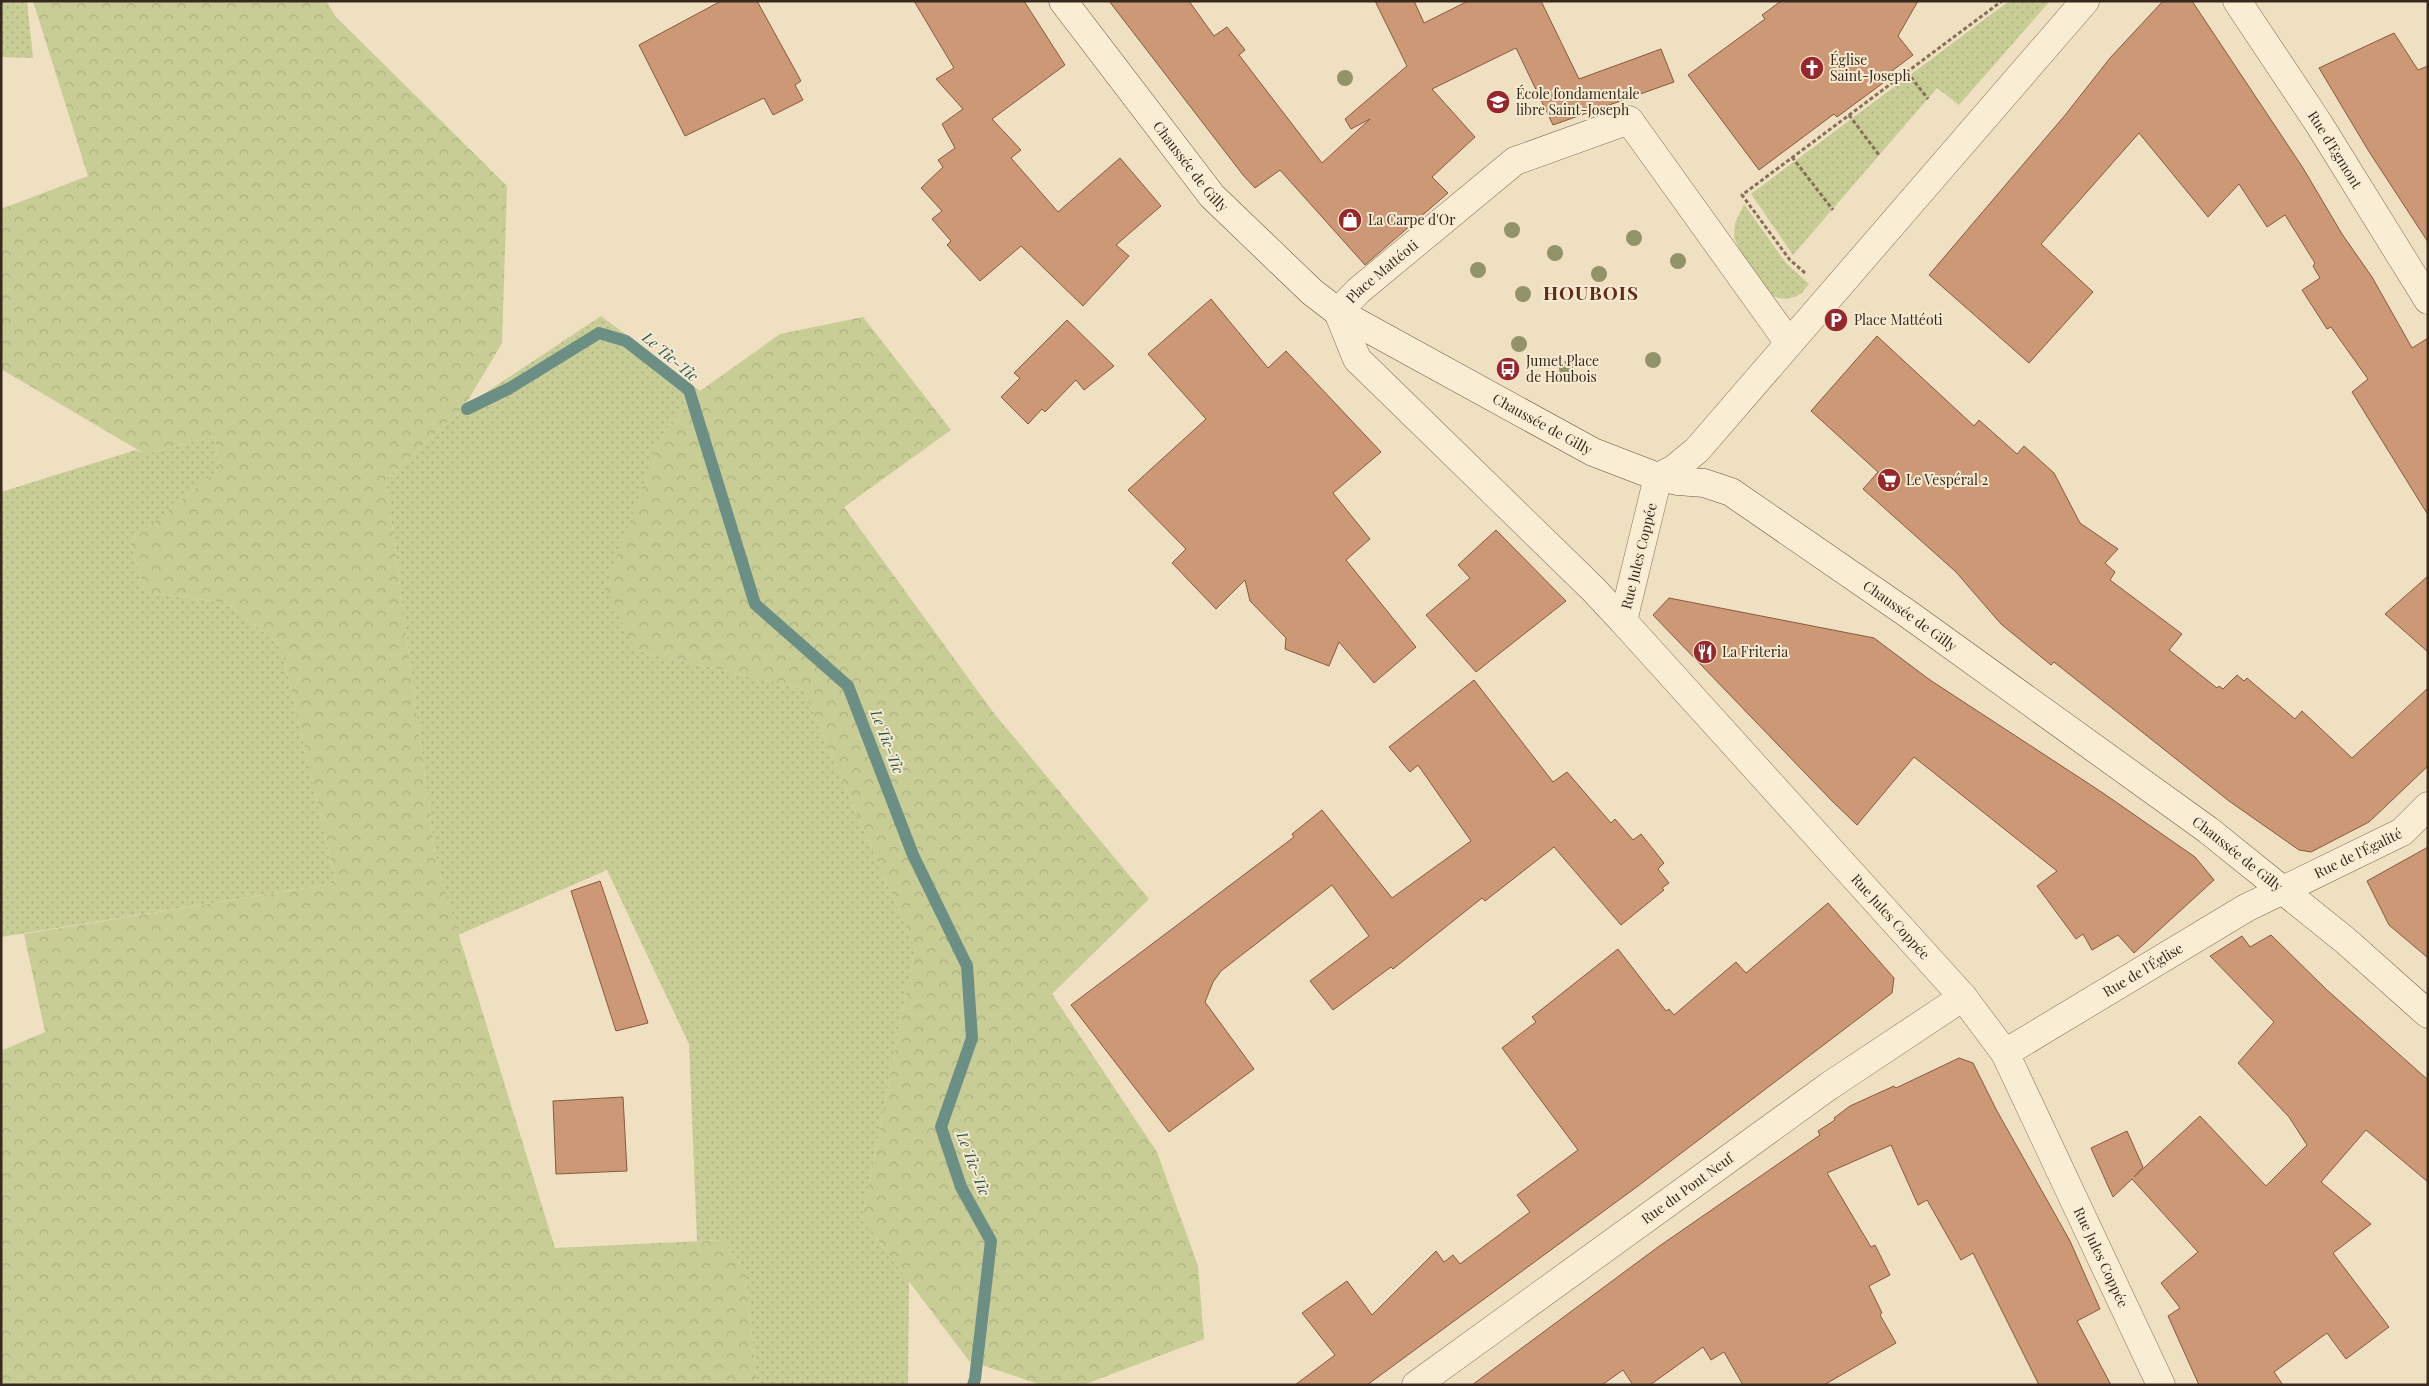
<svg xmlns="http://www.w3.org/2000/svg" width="2429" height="1386" viewBox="0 0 2429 1386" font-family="'Playfair Display',serif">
  <defs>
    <pattern id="grass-dots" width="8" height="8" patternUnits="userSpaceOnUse" patternTransform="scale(1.25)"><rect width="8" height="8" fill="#c8cd95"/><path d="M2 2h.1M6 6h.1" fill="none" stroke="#acb080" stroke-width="1.8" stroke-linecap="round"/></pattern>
    <pattern id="forest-crowns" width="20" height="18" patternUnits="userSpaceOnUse" patternTransform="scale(1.25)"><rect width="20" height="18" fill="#c8cd95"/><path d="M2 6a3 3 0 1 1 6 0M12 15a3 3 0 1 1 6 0" fill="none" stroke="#acb080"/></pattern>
  </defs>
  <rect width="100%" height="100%" fill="#eee0c1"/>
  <!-- grass -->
  <path fill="url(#grass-dots)" d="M 1,1 L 27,1 L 33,58 L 1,57 Z
    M 2009,1 L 2050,1 L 1959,105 L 1937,88 L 1793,255 L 1751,194 Z
    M 1744,204 L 1786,263 L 1809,284 L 1802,293 L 1795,297 L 1784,299 L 1772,296 L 1739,249 L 1734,237 L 1735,223 Z
    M 601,316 L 700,391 L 661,436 L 636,650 L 803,689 L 915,948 L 862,1219 L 909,1281 L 908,1385 L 757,1385 L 745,1269 L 722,1240 L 697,1241 L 689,1044 L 607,870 L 458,935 L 436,861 L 386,479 L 464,407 Z
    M 215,436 L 219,469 L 130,542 L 145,592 L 227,603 L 281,646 L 336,883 L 1,937 L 1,492 L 136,450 L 145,454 Z"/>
  <!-- forest -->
  <path fill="url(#forest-crowns)" d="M 33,1 L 326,1 L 336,17 L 507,186 L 502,343 L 464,407 L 386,479 L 436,861 L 555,1248 L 722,1240 L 745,1269 L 757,1385 L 1,1384 L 1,1051 L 45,1032 L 24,934 L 336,883 L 281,646 L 227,603 L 145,592 L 130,542 L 219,469 L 215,436 L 145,454 L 1,369 L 1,209 L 88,176 Z
    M 863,317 L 951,430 L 844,507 L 993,712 L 1149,899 L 1052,994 L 1157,1152 L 1198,1266 L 1204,1339 L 1083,1385 L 1042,1385 L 969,1361 L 862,1219 L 915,948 L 803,689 L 636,650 L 605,589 L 661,436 L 700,391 L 780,334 Z"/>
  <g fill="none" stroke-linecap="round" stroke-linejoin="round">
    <!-- stream -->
    <path stroke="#6b8f85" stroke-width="12" d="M 467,409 L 510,388 L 599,333 L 626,341 L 689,390 L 755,604 L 848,686 L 913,855 L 967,966 L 972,1038 L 941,1127 L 961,1187 L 991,1241 L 975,1379 L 973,1385"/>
  </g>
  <!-- building -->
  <path fill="#cd9876" stroke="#88593e" d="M 721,1 L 757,1 L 801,81 L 795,85 L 803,100 L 773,115 L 764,98 L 685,136 L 639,45 Z
    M 914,1 L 1024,1 L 1065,65 L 992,119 L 1021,150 L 1011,158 L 1058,212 L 1120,158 L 1161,206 L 1116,245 L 1129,256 L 1083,306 L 1021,246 L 980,281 L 947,245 L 951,241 L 932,219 L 942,211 L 921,188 L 943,167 L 938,160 L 955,148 L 942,124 L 963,109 L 936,79 L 954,68 Z
    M 1109,1 L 1189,1 L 1214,36 L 1227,27 L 1245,50 L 1239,55 L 1322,163 L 1370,119 L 1351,129 L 1345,119 L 1407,66 L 1375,1 L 1414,1 L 1424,23 L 1468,1 L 1541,1 L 1579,79 L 1661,49 L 1674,82 L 1553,125 L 1516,48 L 1432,89 L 1475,137 L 1432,177 L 1448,193 L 1365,265 L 1280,170 L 1255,188 L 1243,175 Z
    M 1781,1 L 1918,1 L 1898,36 L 1913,55 L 1880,80 L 1883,83 L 1837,117 L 1834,114 L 1759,170 L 1688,75 L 1765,19 L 1762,15 Z
    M 2163,1 L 2192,1 L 2303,168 L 2342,234 L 2372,277 L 2412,348 L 2428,338 L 2428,515 L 2352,392 L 2368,379 L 2331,327 L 2327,329 L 2302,290 L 2320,278 L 2313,266 L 2315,263 L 2285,215 L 2267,227 L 2239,184 L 2208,217 L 2139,133 L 2041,244 L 2093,292 L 2029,363 L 1929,275 L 2066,114 L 2110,58 Z
    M 2394,33 L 2418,70 L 2428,66 L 2428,242 L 2368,150 L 2319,68 Z
    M 1211,299 L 1268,368 L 1286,351 L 1381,452 L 1333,493 L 1370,539 L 1346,560 L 1416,647 L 1374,683 L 1339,642 L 1329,666 L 1285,649 L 1286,638 L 1250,601 L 1245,580 L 1216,609 L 1172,563 L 1186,549 L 1128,490 L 1206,419 L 1148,354 Z
    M 1067,320 L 1114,366 L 1084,390 L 1076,380 L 1045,412 L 1042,409 L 1028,424 L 1001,397 L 1020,378 L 1014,373 Z
    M 1877,336 L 1974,426 L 1979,420 L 2017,454 L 2024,446 L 2054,473 L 2080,523 L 2118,549 L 2105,563 L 2115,572 L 2110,580 L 2182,634 L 2169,650 L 2217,688 L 2219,686 L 2223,689 L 2237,675 L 2244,681 L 2247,678 L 2295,719 L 2302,711 L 2352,758 L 2428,688 L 2428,766 L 2369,822 L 2311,852 L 2299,850 L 2229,801 L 2054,662 L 2051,665 L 2001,624 L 1956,572 L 1863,489 L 1878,472 L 1811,411 Z
    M 1496,530 L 1566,601 L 1476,672 L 1426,615 L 1470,578 L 1458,565 Z
    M 2428,576 L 2428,652 L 2385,614 Z
    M 1669,598 L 1874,638 L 1930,680 L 2103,793 L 2195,857 L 2214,880 L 2134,953 L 2118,935 L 2092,950 L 2083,934 L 2076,939 L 2037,886 L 2057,871 L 1914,757 L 1857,825 L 1832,801 L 1653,615 Z
    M 1474,680 L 1553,782 L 1567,772 L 1611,823 L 1615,819 L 1633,840 L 1641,834 L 1664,863 L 1658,869 L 1669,883 L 1662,888 L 1664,890 L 1621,925 L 1554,847 L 1485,901 L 1482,898 L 1393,969 L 1391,967 L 1333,1010 L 1310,981 L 1369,936 L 1332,885 L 1221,971 L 1213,982 L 1205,1002 L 1254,1069 L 1169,1132 L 1071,1005 L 1294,837 L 1292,834 L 1322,810 L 1392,898 L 1471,841 L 1418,765 L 1410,772 L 1389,747 Z
    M 2428,847 L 2428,958 L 2389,925 L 2367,881 Z
    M 600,881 L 648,1023 L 616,1031 L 571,891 Z
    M 1828,903 L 1894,978 L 1892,993 L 1638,1186 L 1367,1385 L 1295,1385 L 1335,1355 L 1302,1313 L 1347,1281 L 1372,1315 L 1436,1251 L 1444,1262 L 1453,1255 L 1460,1264 L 1530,1212 L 1517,1195 L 1578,1150 L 1502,1048 L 1536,1022 L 1532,1017 L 1618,949 L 1666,1011 L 1669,1009 L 1674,1015 L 1736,962 L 1746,973 Z
    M 2271,935 L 2327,990 L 2428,1080 L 2428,1182 L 2366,1130 L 2321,1182 L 2371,1224 L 2333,1253 L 2389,1327 L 2346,1359 L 2327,1333 L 2274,1372 L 2283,1385 L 2199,1385 L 2168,1316 L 2180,1308 L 2161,1283 L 2198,1252 L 2132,1179 L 2113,1197 L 2091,1148 L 2127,1131 L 2143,1167 L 2134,1177 L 2200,1116 L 2266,1186 L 2307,1145 L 2289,1117 L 2238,1063 L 2274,1022 L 2210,956 L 2242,936 L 2250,947 Z
    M 1959,1058 L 1973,1063 L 1997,1111 L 2070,1241 L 2100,1309 L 2077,1321 L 2111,1385 L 2039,1385 L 1973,1253 L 1961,1260 L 1927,1200 L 1918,1205 L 1891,1145 L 1827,1173 L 1871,1247 L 1875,1245 L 1890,1275 L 1869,1286 L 1882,1313 L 1880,1315 L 1896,1343 L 1824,1385 L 1743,1385 L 1724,1352 L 1711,1360 L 1703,1347 L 1650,1385 L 1633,1385 L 1623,1370 L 1602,1385 L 1472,1385 L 1658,1247 L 1820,1135 L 1818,1131 L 1835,1120 L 1834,1118 L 1850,1106 L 1894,1086 L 1896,1088 Z
    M 623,1097 L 627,1171 L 556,1174 L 553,1101 Z"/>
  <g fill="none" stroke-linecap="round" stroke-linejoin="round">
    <!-- street casing -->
    <g stroke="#887058" stroke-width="29">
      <g id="street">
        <path id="s1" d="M 2085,1 L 1697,450 L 1674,469 L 1658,477 L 1623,621 L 1963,997 L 2005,1053 L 2161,1385"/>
        <path id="s2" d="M 2237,1 L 2319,124 L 2428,300"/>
        <path id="s3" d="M 1623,621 L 1593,589 L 1357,359 L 1338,312 L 1358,291 L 1515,161 L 1629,120 L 1789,343"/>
        <path id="s4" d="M 2005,1053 L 2246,908 L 2402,832 L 2428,806"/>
        <path id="s5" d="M 1416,1385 L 1829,1086 L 1963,997"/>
      </g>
    </g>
    <!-- secondary casing -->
    <g stroke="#6a513b" stroke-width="29">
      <g id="secondary">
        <path id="s6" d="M 1063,1 L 1212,196 L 1312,292 L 1338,312 L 1593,452 L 1658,477 L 1678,481 L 1704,483 L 1731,492 L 1908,614 L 2208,830 L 2346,941 L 2428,1014"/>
      </g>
    </g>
    <!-- path -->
    <path stroke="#887058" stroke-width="3" stroke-dasharray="4 2.5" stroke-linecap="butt" d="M 1907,72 L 1928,99
      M 1849,115 L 1879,155
      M 1792,157 L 1833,210
      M 1805,273 L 1790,260 L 1742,195 L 2002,1"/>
    <!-- street -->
    <use href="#street" stroke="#f9edd4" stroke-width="28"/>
    <!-- secondary -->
    <use href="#secondary" stroke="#f9edd4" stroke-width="28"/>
  </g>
  <!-- trees -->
  <g fill="#93936a">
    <circle cx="1345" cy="78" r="8"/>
    <circle cx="1512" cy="230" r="8"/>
    <circle cx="1634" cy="238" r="8"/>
    <circle cx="1555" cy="253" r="8"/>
    <circle cx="1678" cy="261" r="8"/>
    <circle cx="1478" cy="270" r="8"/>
    <circle cx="1599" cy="274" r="8"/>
    <circle cx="1523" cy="294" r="8"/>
    <circle cx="1519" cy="344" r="8"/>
    <circle cx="1653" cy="360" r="8"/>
    <circle cx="1567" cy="369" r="8"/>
  </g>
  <!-- icons -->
  <defs>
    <g id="church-disc" transform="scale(1.25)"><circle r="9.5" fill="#98272b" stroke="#f6ead0"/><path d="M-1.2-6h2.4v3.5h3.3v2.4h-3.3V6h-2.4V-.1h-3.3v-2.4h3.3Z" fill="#fff"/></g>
    <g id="school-disc" transform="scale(1.25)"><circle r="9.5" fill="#98272b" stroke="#f6ead0"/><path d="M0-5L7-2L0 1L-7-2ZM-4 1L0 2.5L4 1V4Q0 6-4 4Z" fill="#fff"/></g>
    <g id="shop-disc" transform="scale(1.25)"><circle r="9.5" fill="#98272b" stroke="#f6ead0"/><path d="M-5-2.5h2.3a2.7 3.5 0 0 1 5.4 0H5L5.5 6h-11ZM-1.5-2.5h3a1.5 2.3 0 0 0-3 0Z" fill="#fff"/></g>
    <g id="parking-disc" transform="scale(1.25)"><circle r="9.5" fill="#98272b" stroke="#f6ead0"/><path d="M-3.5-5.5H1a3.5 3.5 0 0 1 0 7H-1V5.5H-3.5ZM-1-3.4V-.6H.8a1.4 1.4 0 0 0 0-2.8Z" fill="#fff"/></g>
    <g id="bus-disc" transform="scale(1.25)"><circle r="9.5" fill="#98272b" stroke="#f6ead0"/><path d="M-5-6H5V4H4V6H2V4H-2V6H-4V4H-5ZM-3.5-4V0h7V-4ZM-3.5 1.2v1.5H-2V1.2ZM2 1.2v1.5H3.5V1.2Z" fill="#fff"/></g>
    <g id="supermarket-disc" transform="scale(1.25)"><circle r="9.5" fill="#98272b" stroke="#f6ead0"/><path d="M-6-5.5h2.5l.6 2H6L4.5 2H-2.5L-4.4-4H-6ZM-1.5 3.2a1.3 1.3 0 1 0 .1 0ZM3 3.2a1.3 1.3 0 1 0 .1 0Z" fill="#fff"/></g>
    <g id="restaurant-disc" transform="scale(1.25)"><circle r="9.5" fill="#98272b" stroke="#f6ead0"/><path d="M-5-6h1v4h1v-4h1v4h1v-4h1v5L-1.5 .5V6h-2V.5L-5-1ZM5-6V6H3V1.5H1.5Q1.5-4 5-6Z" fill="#fff"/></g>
  </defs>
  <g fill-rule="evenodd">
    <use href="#church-disc" x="1812" y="68"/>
    <use href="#school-disc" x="1498" y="102"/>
    <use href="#shop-disc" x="1350" y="220"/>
    <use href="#parking-disc" x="1836" y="320"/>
    <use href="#bus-disc" x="1508" y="369"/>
    <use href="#supermarket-disc" x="1889" y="480"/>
    <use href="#restaurant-disc" x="1705" y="652"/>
  </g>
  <g text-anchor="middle" stroke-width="4" stroke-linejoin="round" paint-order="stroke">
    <!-- poi labels -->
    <g font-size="14" fill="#37291d" stroke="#f6ead0" text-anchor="start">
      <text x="1830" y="65">Église<tspan x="1830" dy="16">Saint-Joseph</tspan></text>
      <text x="1516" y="99">École fondamentale<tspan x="1516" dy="16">libre Saint-Joseph</tspan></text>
      <text x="1368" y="225">La Carpe d'Or</text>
      <text x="1854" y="325">Place Mattéoti</text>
      <text x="1526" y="366">Jumet Place<tspan x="1526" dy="16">de Houbois</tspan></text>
      <text x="1906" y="485">Le Vespéral 2</text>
      <text x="1722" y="657">La Friteria</text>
    </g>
    <!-- street labels -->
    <g font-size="14" fill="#37291d" stroke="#f6ead0">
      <text dy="5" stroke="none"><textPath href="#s2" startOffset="178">Rue d'Egmont</textPath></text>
      <text dy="5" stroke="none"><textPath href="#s6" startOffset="209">Chaussée de Gilly</textPath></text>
      <text dy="5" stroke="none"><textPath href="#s3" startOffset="484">Place Mattéoti</textPath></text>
      <text dy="5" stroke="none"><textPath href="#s6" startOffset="650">Chaussée de Gilly</textPath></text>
      <text transform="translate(1639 556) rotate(-76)" y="5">Rue Jules Coppée</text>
      <text dy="5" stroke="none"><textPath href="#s6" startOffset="1070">Chaussée de Gilly</textPath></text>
      <text dy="5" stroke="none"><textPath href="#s4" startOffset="406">Rue de l'Égalité</textPath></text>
      <text dy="5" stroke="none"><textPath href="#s6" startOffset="1475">Chaussée de Gilly</textPath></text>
      <text dy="5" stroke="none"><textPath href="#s1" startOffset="1188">Rue Jules Coppée</textPath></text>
      <text dy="5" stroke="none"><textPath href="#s4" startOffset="161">Rue de l'Église</textPath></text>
      <text dy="5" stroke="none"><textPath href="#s5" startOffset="335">Rue du Pont Neuf</textPath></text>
      <text dy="5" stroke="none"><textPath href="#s1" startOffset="1592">Rue Jules Coppée</textPath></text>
    </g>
    <!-- water labels -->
    <g font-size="15" font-style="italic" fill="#2c5854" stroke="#f6ead0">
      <text transform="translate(670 357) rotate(40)" y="5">Le Tic-Tic</text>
      <text transform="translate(887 742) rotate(69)" y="5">Le Tic-Tic</text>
      <text transform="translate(973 1164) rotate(69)" y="5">Le Tic-Tic</text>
    </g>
    <!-- district labels -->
    <g font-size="19" font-weight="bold" letter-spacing="1" fill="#65291b" stroke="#f6ead0">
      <text x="1591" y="300">HOUBOIS</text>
    </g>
  </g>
  <!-- border -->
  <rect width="2429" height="1386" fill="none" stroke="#37291d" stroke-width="5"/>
</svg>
